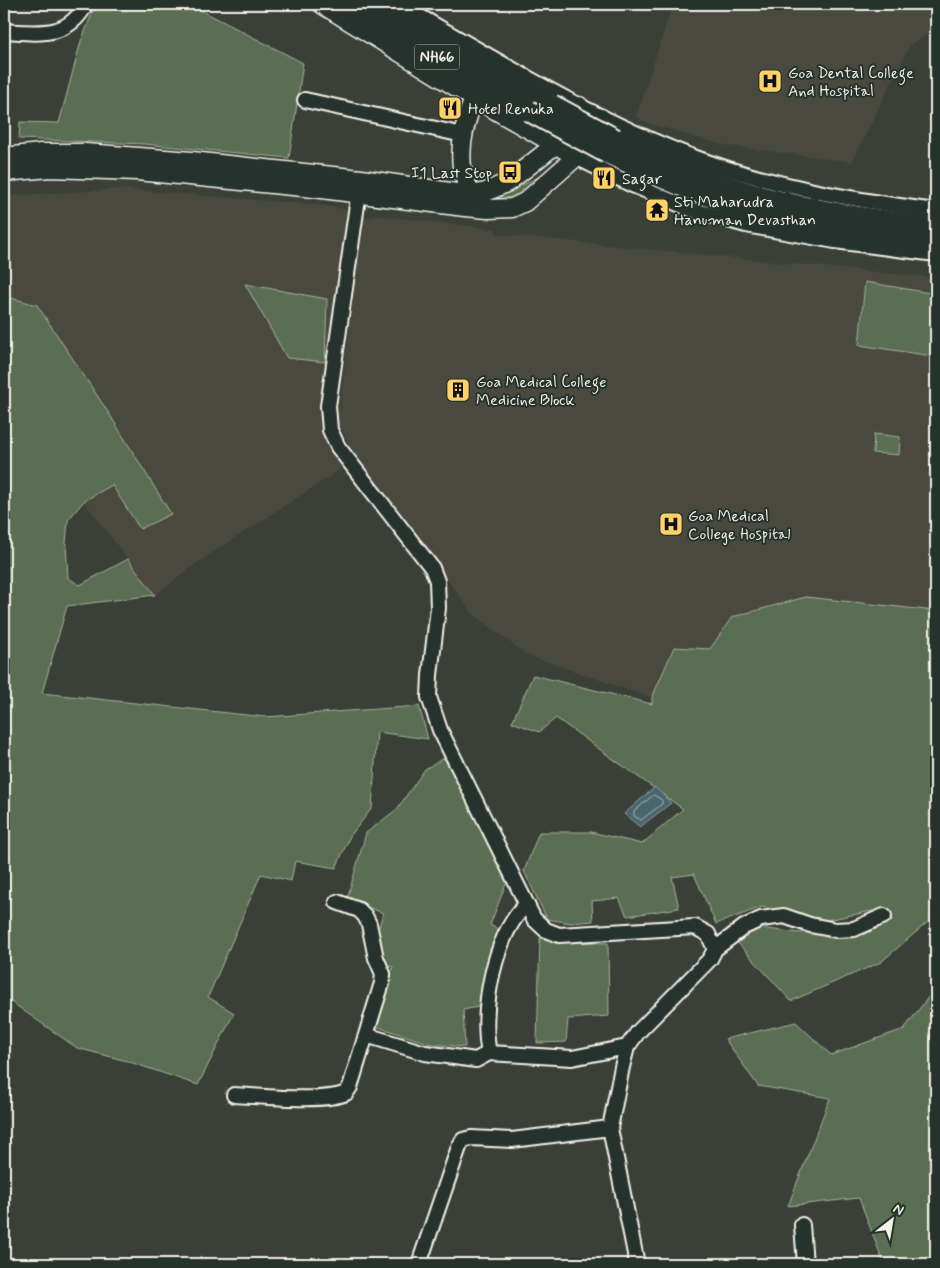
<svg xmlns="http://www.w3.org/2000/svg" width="940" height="1268" viewBox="0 0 940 1268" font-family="Mynerve,sans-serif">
  <rect width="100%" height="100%" fill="#3a4038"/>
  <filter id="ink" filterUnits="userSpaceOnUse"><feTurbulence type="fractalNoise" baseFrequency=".02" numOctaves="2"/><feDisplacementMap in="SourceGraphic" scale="10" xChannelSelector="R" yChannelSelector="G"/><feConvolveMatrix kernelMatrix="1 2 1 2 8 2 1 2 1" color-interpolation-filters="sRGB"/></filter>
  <g filter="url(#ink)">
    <!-- built -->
    <path fill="#484a40" d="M 673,4 L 936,4 L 936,30 L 910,45 L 852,162 L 723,145 L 650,124 L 636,117 Z
      M 120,189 L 322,205 L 349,210 L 320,408 L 326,436 L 346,466 L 204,558 L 155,595 L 73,487 L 37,305 L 4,296 L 4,196 Z
      M 374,215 L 496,229 L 496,234 L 936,278 L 936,611 L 806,597 L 732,617 L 710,649 L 674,647 L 652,698 L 527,655 L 473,614 L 352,451 L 338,422 L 363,217 L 374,218 Z"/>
    <!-- green -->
    <path fill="#5a6e52" stroke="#a7b09d" d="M 96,4 L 189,4 L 303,63 L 289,158 L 144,144 L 19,139 L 20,122 L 59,123 L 81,41 Z
      M 554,163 L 558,164 L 537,192 L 500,204 L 501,195 L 545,174 Z
      M 865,282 L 936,294 L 936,319 L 932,356 L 859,345 Z
      M 245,284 L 327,299 L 325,362 L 287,358 Z
      M 4,296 L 37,305 L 108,412 L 171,514 L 140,529 L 112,485 L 84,501 L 68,520 L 66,543 L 68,578 L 80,585 L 128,559 L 155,595 L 67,606 L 42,693 L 265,717 L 419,706 L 428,739 L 377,732 L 372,808 L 350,836 L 336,868 L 295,861 L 291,881 L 261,874 L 208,997 L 234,1013 L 198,1085 L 127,1061 L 77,1048 L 4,997 Z
      M 874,434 L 900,437 L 899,455 L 873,453 Z
      M 806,597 L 936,611 L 936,915 L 881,962 L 791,1001 L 736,941 L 759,928 L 800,933 L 886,925 L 877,910 L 827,920 L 762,907 L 716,924 L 694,874 L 672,877 L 679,908 L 627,916 L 619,898 L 592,901 L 593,921 L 571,923 L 547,919 L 524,871 L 539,832 L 591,832 L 642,844 L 683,809 L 556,718 L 539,732 L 512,722 L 533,675 L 652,704 L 652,698 L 674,647 L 710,649 L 732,617 Z
      M 444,758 L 509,876 L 490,925 L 502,931 L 483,1006 L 463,1010 L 465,1047 L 431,1044 L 375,1026 L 393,967 L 370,958 L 383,913 L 347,899 L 366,833 L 397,809 L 425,769 Z
      M 540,938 L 555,942 L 608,943 L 609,1016 L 568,1019 L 566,1042 L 537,1043 Z
      M 936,987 L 936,1264 L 884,1264 L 859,1198 L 788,1206 L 830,1098 L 758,1086 L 725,1039 L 796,1022 L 831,1055 L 904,1029 Z"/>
    <!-- water -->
    <path fill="#48656e" stroke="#8d9d9f" d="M 655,787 L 671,803 L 640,827 L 624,814 Z"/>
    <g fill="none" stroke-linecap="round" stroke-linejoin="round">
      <!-- shore -->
      <path stroke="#afb9b7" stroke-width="1" d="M 654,795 L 662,800 L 662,804 L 641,820 L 634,816 L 634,812 Z"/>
      <!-- stream -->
      <path stroke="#8d9d9f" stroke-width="3" d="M 4,1263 L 8,1264"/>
      <!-- minor casing -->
      <g stroke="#f4f1e8" stroke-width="18">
        <path id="minor" d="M 398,4 C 495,59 591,119 696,158 C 775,187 854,200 936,211
          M 4,31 C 37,33 68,39 86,4
          M 305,100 L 463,135
          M 576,157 L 630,184 L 693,210 L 746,225 L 835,241 L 936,254
          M 360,184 L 328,406 L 330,430 L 338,447 L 432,568 L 437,581 L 438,608 L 430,675 L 429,697 L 440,730 L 534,919 L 546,930 L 559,935 L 695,927 L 708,934 L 715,949
          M 527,904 C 494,934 480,1011 489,1053 L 572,1058 L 627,1047
          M 366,1035 L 425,1053 L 476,1060 L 489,1053
          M 234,1095 C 260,1096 324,1103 346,1093 L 350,1087 L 382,983 L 383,974 L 376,958 L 369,924 L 365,916 L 359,910 L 337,902
          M 802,1225 L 805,1264
          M 419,1264 L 459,1147 L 463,1140 L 471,1138 L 512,1140 L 610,1128
          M 637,1264 L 610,1128 L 622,1067 L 627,1047 L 638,1032 L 710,959 L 715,949 L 744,927 L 761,919 L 784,916 L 810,925 L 836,930 L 854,929 L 884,916"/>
      </g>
      <!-- major casing -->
      <g stroke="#f4f1e8" stroke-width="21">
        <path id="major" d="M 322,4 L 474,98 L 565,150
          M 4,157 L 41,153 L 85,153 L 192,161 L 361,179 L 470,195 L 486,192 L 508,182 L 555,145 L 579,106
          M 4,172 L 50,168 L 137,171 L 314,188 L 465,207 L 488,209 L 512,208 L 525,202 L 576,157 L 601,118
          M 473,204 C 470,192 464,179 462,167 C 459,143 466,120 474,98"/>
      </g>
      <!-- highway casing -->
      <g stroke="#f4f1e8" stroke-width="24">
        <path id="highway" d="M 345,4 L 529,111
          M 374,4 L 552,105
          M 615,139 C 664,163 714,184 767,198 C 823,213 880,220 936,227
          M 607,153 C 659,177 711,200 767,215 C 822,230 880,237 936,244"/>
      </g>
      <!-- minor -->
      <use href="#minor" stroke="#26332d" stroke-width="14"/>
      <!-- major -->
      <use href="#major" stroke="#26332d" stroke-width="18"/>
      <!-- highway -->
      <use href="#highway" stroke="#26332d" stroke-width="20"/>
      <!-- highway-bridge casing -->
      <g stroke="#f4f1e8" stroke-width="24" stroke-linecap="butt">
        <path id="highway-bridge" d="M 552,105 L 615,139
          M 529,111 L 607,153"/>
      </g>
      <!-- highway-bridge -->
      <use href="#highway-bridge" stroke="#26332d" stroke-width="20"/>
    </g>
  </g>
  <!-- icons -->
  <defs>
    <g id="hospital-square" transform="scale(1.25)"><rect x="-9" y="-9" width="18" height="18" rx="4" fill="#ffd166" stroke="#26332d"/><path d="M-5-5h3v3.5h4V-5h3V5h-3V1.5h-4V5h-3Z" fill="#111"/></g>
    <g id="restaurant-square" transform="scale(1.25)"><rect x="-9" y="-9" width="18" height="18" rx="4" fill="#ffd166" stroke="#26332d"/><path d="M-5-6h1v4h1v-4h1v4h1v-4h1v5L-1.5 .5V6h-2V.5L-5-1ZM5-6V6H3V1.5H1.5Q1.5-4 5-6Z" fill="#111"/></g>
    <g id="bus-square" transform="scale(1.25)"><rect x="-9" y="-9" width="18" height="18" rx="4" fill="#ffd166" stroke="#26332d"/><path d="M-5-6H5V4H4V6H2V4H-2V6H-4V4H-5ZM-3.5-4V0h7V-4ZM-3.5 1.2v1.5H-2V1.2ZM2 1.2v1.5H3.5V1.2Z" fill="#111"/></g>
    <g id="temple-square" transform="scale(1.25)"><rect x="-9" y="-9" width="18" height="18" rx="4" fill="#ffd166" stroke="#26332d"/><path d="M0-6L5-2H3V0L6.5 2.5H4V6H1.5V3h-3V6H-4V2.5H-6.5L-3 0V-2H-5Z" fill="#111"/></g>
    <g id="building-square" transform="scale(1.25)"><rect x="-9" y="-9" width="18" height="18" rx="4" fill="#ffd166" stroke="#26332d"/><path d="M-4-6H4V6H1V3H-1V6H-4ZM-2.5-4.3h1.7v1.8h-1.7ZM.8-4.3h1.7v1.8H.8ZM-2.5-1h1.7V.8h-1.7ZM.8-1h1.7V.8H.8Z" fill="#111"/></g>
  </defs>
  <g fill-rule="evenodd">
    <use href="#hospital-square" x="770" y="81"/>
    <use href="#restaurant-square" x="450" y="108"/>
    <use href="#bus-square" x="510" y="172"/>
    <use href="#restaurant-square" x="604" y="178"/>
    <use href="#temple-square" x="657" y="210"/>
    <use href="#building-square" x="458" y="390"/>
    <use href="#hospital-square" x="671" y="524"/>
  </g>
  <g text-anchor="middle" stroke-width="4" stroke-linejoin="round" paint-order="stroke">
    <!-- shield labels -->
    <rect fill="#26332d" stroke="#b6b8b0" stroke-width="1" x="414.5" y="44.5" width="45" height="25" rx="4"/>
    <g font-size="15" font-weight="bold" fill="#f4f1e8">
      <text x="437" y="62">NH66</text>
    </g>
    <!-- poi labels -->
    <g font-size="16" fill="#f4f1e8" stroke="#26332d" text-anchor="start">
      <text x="788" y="78">Goa Dental College<tspan x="788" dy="18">And Hospital</tspan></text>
      <text x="468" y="114">Hotel Renuka</text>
      <text x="492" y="178" text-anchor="end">I1 Last Stop</text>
      <text x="622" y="184">Sagar</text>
      <text x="674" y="207">Sti Maharudra<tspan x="674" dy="18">Hanuman Devasthan</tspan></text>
      <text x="476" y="387">Goa Medical College<tspan x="476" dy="18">Medicine Block</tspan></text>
      <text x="688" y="521">Goa Medical<tspan x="688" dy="18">College Hospital</tspan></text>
    </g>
  </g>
  <!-- margin -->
  <rect width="940" height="1268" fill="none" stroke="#26332d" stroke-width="20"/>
  <rect x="10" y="10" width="920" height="1248" fill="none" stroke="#f4f1e8" stroke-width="2" filter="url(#ink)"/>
  <!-- north arrow -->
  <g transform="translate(892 1220) rotate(31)" stroke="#26332d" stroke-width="4" paint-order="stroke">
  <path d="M0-4L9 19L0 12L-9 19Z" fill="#f4f1e8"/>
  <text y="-8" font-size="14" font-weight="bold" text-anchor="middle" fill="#f4f1e8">N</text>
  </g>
</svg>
